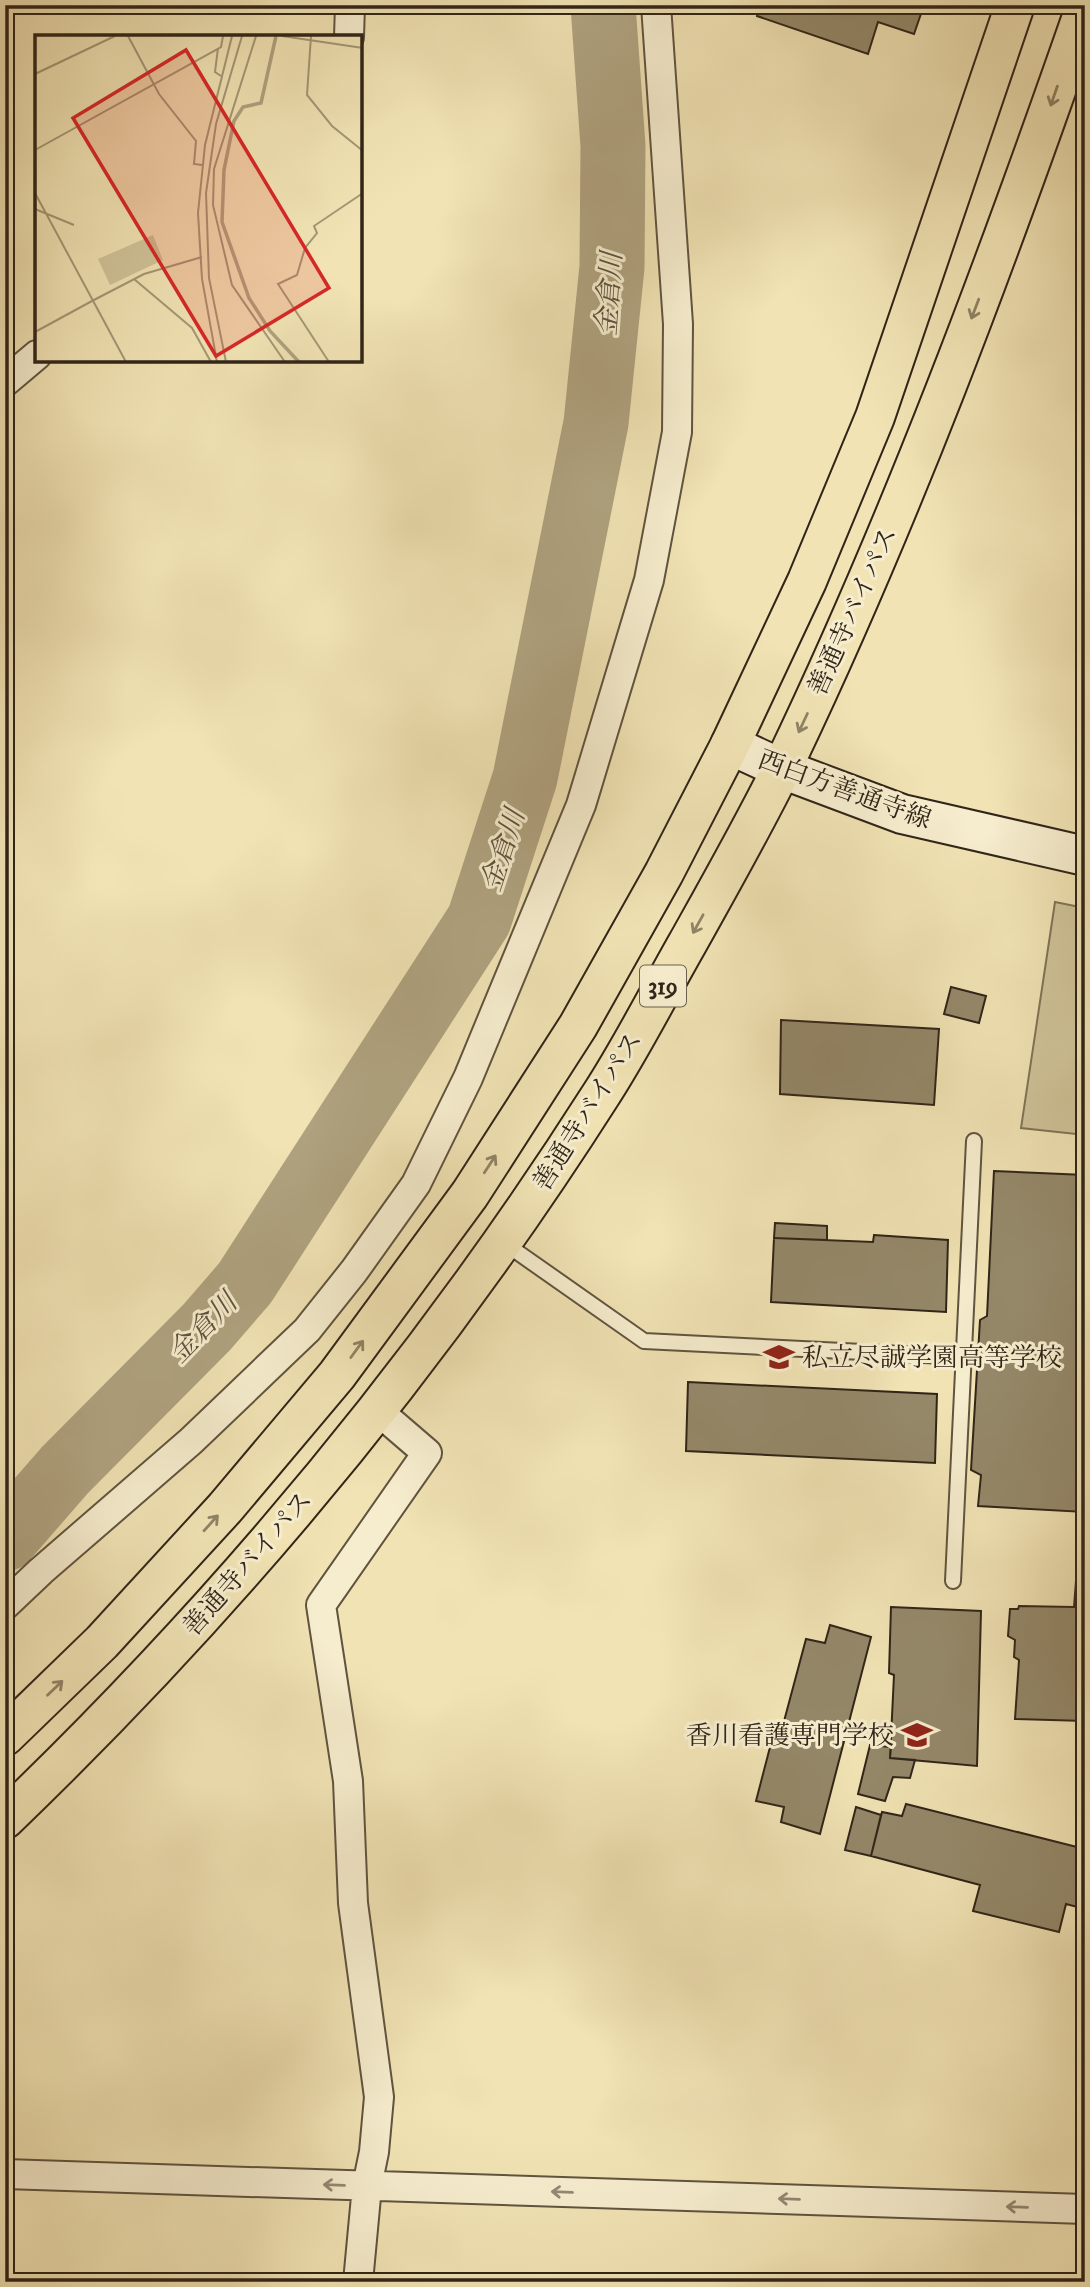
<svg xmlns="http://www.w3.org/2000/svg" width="1090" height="2287" viewBox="0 0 1090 2287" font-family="'IM FELL DW Pica','Noto Serif JP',serif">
  <rect width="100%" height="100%" fill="#f1e3b4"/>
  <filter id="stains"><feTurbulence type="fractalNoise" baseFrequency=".00286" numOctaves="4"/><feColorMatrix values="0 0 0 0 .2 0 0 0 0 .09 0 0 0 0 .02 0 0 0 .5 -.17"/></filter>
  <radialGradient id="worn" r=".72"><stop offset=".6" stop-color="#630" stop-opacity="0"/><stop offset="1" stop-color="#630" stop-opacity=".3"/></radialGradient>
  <!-- green -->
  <path fill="#d0c399" stroke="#807458" stroke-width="2" d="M 1055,902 L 1085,908 L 1085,1135 L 1021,1128 Z"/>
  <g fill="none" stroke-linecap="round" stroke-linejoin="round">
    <!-- river -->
    <path stroke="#afa27f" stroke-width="65" d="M 5,1539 L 65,1470 L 207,1327 L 245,1283 L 479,920 L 525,778 L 596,423 L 612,267 L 613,146 L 603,5"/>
  </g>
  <!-- building -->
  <path fill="#948869" stroke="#302518" stroke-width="2" d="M 760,5 L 924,5 L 914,34 L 878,22 L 868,54 L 757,16 Z
    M 951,987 L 986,996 L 979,1023 L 944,1014 Z
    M 781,1020 L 939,1029 L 934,1105 L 780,1094 Z
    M 994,1171 L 1085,1175 L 1085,1512 L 978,1506 L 981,1475 L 971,1470 L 980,1320 L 987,1316 Z
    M 775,1223 L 827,1226 L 827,1240 L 774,1238 Z
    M 874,1235 L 948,1240 L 946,1312 L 771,1302 L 774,1238 L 873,1242 Z
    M 688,1382 L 937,1394 L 935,1463 L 686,1451 Z
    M 1076,1581 L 1085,1581 L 1085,1721 L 1015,1719 L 1019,1660 L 1014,1657 L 1015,1640 L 1008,1636 L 1010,1609 L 1018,1609 L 1019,1606 L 1074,1607 Z
    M 891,1607 L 981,1611 L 977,1766 L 890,1758 L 894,1675 L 889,1673 Z
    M 830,1625 L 871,1637 L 820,1834 L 781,1822 L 784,1807 L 756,1801 L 776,1724 L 783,1725 L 806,1639 L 825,1643 Z
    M 870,1745 L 891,1747 L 890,1758 L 915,1760 L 910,1778 L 893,1777 L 885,1801 L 858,1794 Z
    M 906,1804 L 1085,1849 L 1085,1909 L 1066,1904 L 1059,1932 L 973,1911 L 980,1885 L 871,1856 L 882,1812 L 902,1816 Z
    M 856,1807 L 881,1815 L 871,1856 L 845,1850 Z"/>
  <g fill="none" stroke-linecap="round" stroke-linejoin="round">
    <!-- service casing -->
    <g stroke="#60543f" stroke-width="18">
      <path id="service" d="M 503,1242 L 644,1341 L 964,1357
        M 953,1581 L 974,1141"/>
    </g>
    <!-- minor casing -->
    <g stroke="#60543f" stroke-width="32">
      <path id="minor" d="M 349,37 L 350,5
        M 5,382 L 37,355
        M 5,1605 L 41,1571 L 191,1441 L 307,1330 L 354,1271 L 416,1184 L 468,1078 L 581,805 L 649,580 L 677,432 L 678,324 L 656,5
        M 5,2174 L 1085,2209
        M 358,2282 L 367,2186 L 374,2152 L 379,2097 L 353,1903 L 348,1781 L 321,1605 L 427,1453 L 377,1410"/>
    </g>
    <!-- secondary casing -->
    <g stroke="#302518" stroke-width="42">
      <path id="secondary" d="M 730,745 L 782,769 L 902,814 L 1085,856"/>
    </g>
    <!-- trunk casing -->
    <g stroke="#302518" stroke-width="42">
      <path id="trunk" d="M 5,1736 L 102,1642 L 225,1508 L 337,1375 L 470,1194 L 578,1026 L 664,873 L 730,745 L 807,581 L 875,417 L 1015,5
        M 5,1819 C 231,1602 434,1357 602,1093 C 633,1045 659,993 687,944 C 720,885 754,825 784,764 C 901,520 996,264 1085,8"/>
    </g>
    <!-- service -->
    <use href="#service" stroke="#f6edce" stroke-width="14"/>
    <!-- minor -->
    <use href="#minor" stroke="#f6edce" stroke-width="28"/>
    <!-- secondary -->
    <use href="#secondary" stroke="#f6edce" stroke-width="38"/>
    <!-- trunk -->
    <use href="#trunk" stroke="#f1e3b4" stroke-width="38"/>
  </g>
  <!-- one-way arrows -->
  <defs><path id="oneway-shaft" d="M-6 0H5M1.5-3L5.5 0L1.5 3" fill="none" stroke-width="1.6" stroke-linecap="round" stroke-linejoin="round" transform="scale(1.75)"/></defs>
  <g stroke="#908466">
    <use href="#oneway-shaft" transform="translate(1054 96) rotate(109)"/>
    <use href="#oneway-shaft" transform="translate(975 309) rotate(111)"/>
    <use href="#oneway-shaft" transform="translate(803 723) rotate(115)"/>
    <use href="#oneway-shaft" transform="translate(698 924) rotate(119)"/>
    <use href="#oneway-shaft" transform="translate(490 1164) rotate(-57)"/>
    <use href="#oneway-shaft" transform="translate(357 1349) rotate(-54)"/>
    <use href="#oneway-shaft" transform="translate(211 1523) rotate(-48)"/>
    <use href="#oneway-shaft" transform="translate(55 1688) rotate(-44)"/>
  </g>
  <g stroke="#938973">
    <use href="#oneway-shaft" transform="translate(334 2185) rotate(-178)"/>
    <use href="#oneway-shaft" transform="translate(562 2192) rotate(-178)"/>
    <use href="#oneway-shaft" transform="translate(789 2199) rotate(-178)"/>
    <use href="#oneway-shaft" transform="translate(1017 2207) rotate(-178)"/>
  </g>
  <!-- icons -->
  <defs>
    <g id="school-bare" transform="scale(2.415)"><path d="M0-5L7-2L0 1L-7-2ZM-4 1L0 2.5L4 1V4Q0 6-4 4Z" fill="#8f2418" stroke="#f6edce" stroke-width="2.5" paint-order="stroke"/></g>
    <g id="university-bare" transform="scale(2.415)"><path d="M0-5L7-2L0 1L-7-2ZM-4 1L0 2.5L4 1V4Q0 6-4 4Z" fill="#8f2418" stroke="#f6edce" stroke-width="2.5" paint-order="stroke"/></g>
  </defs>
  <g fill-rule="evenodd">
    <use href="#school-bare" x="779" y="1357"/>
    <use href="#university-bare" x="917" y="1735"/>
  </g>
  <g text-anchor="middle" stroke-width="6" stroke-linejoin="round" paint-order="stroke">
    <!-- shield labels -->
    <rect fill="#f6edce" stroke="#6b614f" stroke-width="2" x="640" y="965.5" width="46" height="41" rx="5"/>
    <g font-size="24" font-weight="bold" fill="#302518">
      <text x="663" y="994">319</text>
    </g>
    <!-- street labels -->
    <g font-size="26" fill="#302518" stroke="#f6edce">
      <text transform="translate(852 611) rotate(-66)" y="9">善通寺バイパス</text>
      <text transform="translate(845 789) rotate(20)" y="9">西白方善通寺線</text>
      <text transform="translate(587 1111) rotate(-58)" y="9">善通寺バイパス</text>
      <text transform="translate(247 1563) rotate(-49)" y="9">善通寺バイパス</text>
    </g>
    <!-- poi labels -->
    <g font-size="26" fill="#302518" stroke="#f6edce" text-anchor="start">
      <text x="802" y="1366">私立尽誠学園高等学校</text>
      <text x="894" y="1744" text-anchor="end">香川看護専門学校</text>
    </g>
    <!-- water labels -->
    <g font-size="28" font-style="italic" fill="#5c513c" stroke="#f6edce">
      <text transform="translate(608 294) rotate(-86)" y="10">金倉川</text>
      <text transform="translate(502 850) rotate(-72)" y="10">金倉川</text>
      <text transform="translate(202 1327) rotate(-46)" y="10">金倉川</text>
    </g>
  </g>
  <!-- overview -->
  <g transform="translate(35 35)">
    <rect width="327" height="327" fill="#f1e3b4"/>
    <path d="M 118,200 L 128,225 L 75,250 L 63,224 Z" fill="#d0c399"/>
    <path fill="none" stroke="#afa27f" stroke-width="3.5" d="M 241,1 L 226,68 L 208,72 L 199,86 L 189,135 L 187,187 L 214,263 L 235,296 L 264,327"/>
    <path fill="none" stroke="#a49776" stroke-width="2" d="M 93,1 L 124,59 L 161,106 L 159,129 L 167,130M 221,1 L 179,134 L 178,170 L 197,250 L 250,327M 247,1 L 328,13M 276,1 L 272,60 L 297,91 L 328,116M 183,13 L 180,37 L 186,41M 0,39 L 80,1M 0,115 L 186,12 L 188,1M 0,158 L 91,327M 0,174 L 39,190M 99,244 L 157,293 L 176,327M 57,266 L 109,239 L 167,222M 0,297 L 57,266M 182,327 L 167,244 L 163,178 L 170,110 L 197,1M 191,327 L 174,243 L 171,158 L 181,89 L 207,1M 294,327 L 243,249 L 262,240 L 270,213 L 282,198 L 279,191 L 328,158"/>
    <path fill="#d62828" fill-opacity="0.15" stroke="#d62828" stroke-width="3.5" d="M 151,15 L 294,253 L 181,321 L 38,83 Z"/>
    <rect width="327" height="327" fill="none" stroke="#302518" stroke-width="3.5"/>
  </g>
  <!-- margin -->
  <rect width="1090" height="2287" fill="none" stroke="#f1e3b4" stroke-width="28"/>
  <rect x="7" y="7" width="1076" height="2273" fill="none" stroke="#302518" stroke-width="3.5"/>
  <rect x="14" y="14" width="1062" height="2259" fill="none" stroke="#302518" stroke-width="2"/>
  <rect width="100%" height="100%" filter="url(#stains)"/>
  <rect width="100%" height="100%" fill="url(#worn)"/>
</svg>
